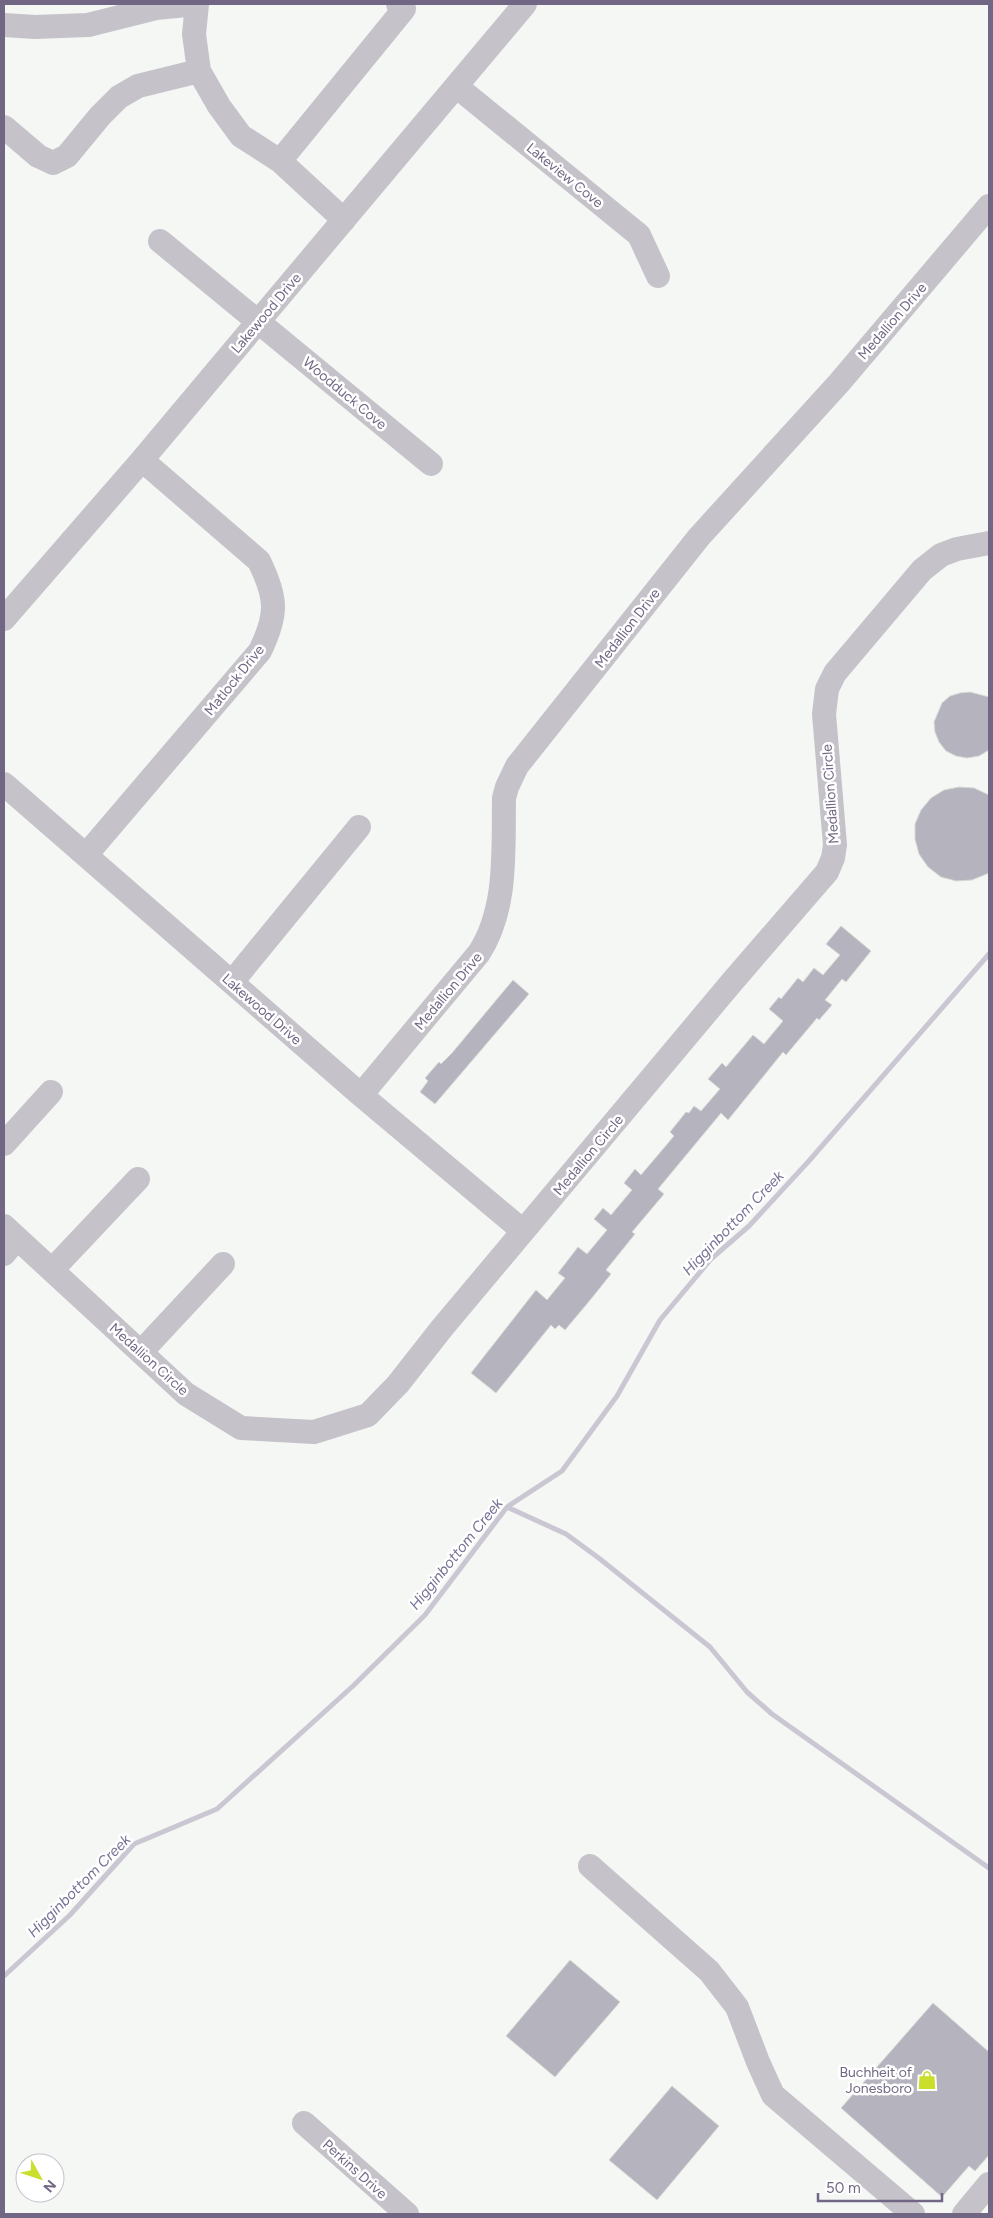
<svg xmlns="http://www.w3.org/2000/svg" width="993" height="2218" viewBox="0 0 993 2218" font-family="Figtree,sans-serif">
  <rect width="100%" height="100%" fill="#f4f7f4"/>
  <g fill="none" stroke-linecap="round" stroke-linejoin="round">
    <!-- stream -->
    <path stroke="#cac7d3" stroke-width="5" d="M 507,1507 L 566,1534 L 600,1559 L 710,1647 L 747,1692 L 772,1714 L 989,1868
      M 4,1976 L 70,1915 L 134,1844 L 217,1809 L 353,1686 L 425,1615 L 507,1507 L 562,1471 L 617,1396 L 660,1320 L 711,1259 L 749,1226 L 808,1162 L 989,954"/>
  </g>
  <!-- building -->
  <path fill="#b5b3bd" stroke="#d7d9d6" d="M 970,692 L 989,697 L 989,750 L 979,756 L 967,758 L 956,756 L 946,751 L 939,742 L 935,732 L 934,722 L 942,703 L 950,696 L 960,693 Z
    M 959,787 L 974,788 L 989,795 L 989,873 L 972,880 L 956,881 L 941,877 L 928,867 L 919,854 L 915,839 L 915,824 L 921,810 L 931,798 L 944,790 Z
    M 841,926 L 871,951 L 846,982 L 842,979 L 825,1000 L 832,1005 L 819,1020 L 817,1018 L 786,1055 L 783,1052 L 728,1120 L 721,1113 L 658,1189 L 664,1194 L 632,1232 L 635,1234 L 606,1270 L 611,1274 L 591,1299 L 565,1330 L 559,1325 L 555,1329 L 551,1325 L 496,1393 L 471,1373 L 536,1290 L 547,1300 L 565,1278 L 558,1273 L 578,1247 L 587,1254 L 607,1230 L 594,1219 L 603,1208 L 611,1215 L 632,1190 L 624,1183 L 635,1169 L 641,1175 L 674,1136 L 670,1132 L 686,1112 L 689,1113 L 694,1106 L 701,1111 L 720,1089 L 708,1079 L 722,1063 L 726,1067 L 753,1035 L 764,1044 L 783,1021 L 769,1009 L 779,997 L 781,999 L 798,978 L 803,982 L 814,968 L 823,975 L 840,955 L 826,944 Z
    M 513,980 L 529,994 L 435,1104 L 420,1092 L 428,1081 L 425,1078 L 439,1062 L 441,1064 L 452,1053 Z
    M 570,1960 L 620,2002 L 555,2077 L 506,2036 Z
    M 933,2003 L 989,2052 L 989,2155 L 975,2171 L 969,2166 L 942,2197 L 841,2108 Z
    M 672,2086 L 719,2126 L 657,2200 L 609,2160 Z"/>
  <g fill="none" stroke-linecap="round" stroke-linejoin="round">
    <!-- minor -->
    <path stroke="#c5c2c9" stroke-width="24" d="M 4,25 L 35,27 L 88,25 L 156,8 L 197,4 L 194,34 L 199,71 L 219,106 L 241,136 L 280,161
      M 456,86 L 639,235 L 658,276
      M 4,127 L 38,156 L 53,163 L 67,156 L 100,116 L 119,97 L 138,86 L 199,71
      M 344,220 L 280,161 L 404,9 L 398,4
      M 160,241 L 431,464
      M 4,619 L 142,460 L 525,4
      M 4,784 L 361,1095 L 523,1231
      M 86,855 L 260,651 C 278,614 277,598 259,561 L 142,460
      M 232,982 L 359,827
      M 361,1095 L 479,953 C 508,908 503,850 504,798 L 507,787 L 517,766 L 699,537 L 839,383 L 989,206
      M 4,1144 L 51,1092
      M 4,1226 L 186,1394 L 241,1428 L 314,1432 L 368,1415 L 398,1384 L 442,1328 L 732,982 L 827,872 L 833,858 L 835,845 L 824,714 L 827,689 L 835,673 L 922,570 L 941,555 L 957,549 L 989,543
      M 4,1254 L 17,1238
      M 52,1270 L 138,1179
      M 141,1352 L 223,1264
      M 590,1866 L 709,1971 L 737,2007 L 758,2062 L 773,2095 L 913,2214
      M 304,2123 L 407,2214
      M 964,2214 L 989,2184"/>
  </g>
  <!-- icons -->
  <defs>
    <g id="shop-bare" transform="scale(1.5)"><path d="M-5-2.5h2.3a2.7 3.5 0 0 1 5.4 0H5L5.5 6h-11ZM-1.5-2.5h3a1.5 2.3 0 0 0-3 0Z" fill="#c9df2c" stroke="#fff" stroke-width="2.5" paint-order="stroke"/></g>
  </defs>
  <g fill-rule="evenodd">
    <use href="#shop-bare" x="927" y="2080"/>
  </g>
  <g text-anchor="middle" stroke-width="5" stroke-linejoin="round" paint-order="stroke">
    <!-- street labels -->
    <g font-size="14" fill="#716784" stroke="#fff">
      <text transform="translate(565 175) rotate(39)" y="5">Lakeview Cove</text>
      <text transform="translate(266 313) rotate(-50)" y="5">Lakewood Drive</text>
      <text transform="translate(892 321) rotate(-49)" y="5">Medallion Drive</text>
      <text transform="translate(345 393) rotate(40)" y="5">Woodduck Cove</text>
      <text transform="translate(627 628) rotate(-52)" y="5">Medallion Drive</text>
      <text transform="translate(234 680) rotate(-51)" y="5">Matlock Drive</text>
      <text transform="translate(830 794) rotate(-94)" y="5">Medallion Circle</text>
      <text transform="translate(448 991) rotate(-50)" y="5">Medallion Drive</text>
      <text transform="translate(262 1009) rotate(41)" y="5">Lakewood Drive</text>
      <text transform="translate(588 1155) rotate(-50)" y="5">Medallion Circle</text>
      <text transform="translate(149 1359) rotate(42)" y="5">Medallion Circle</text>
      <text transform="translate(355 2169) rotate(42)" y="5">Perkins Drive</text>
    </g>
    <!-- poi labels -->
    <g font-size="14" fill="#716784" stroke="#fff" text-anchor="end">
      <text x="912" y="2077">Buchheit of<tspan x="912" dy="16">Jonesboro</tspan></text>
    </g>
    <!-- water labels -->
    <g font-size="15" font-style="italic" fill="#787295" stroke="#fff">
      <text transform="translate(733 1223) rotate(-46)" y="5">Higginbottom Creek</text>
      <text transform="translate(456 1554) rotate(-51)" y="5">Higginbottom Creek</text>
      <text transform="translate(79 1886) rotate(-45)" y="5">Higginbottom Creek</text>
    </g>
  </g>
  <!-- border -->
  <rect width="993" height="2218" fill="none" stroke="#716784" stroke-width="10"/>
  <!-- north arrow -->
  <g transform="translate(40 2178) rotate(130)"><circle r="24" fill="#ffffff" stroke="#c6c2ce"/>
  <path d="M0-4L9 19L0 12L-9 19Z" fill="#c9df2c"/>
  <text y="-8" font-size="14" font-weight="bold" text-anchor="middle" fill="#716784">N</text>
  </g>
  <!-- scale -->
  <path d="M818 2193v8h124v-8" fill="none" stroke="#716784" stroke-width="2.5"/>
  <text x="826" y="2193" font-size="15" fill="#716784" stroke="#ffffff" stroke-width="4" paint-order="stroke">50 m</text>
</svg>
